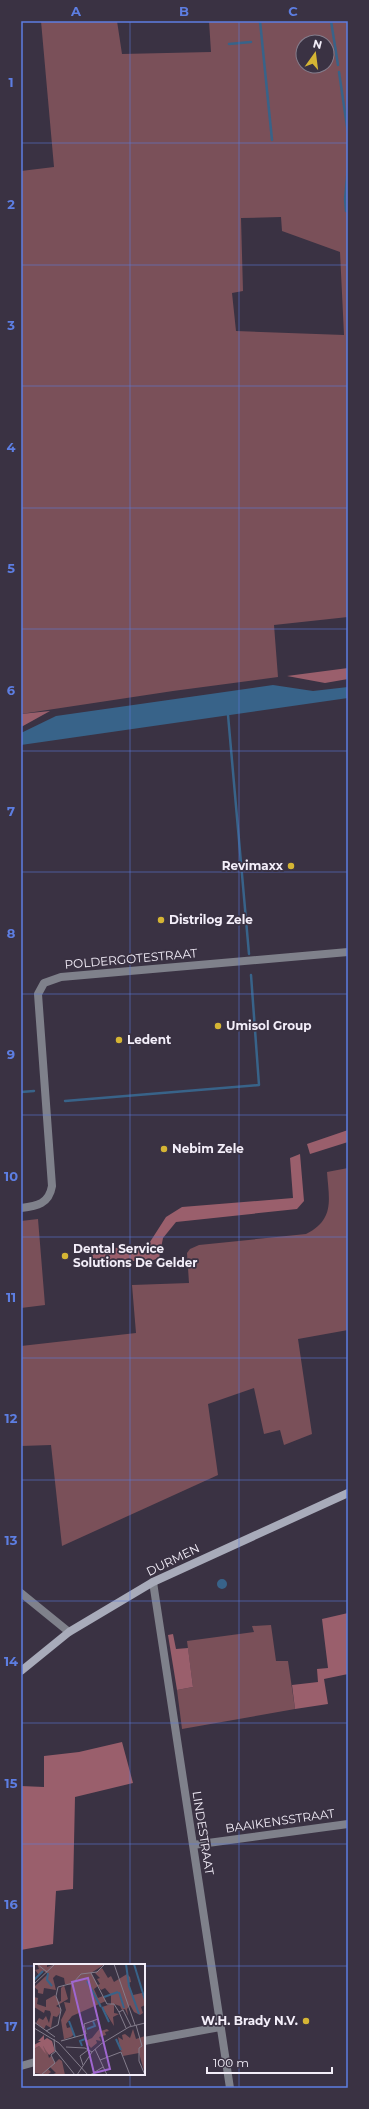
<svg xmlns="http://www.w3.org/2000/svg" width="369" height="2109" viewBox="0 0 369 2109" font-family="Montserrat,sans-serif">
  <rect width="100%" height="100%" fill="#3a3243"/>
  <!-- green -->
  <path fill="#7a5059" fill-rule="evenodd" d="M 41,21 L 117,21 L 122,54 L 211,52 L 209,21 L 348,21 L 348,617 L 274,625 L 278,677 L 173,691 L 21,714 L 21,171 L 54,167 ZM 303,42 L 327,42 L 327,66 L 303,66 ZM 281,217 L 282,231 L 340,252 L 344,335 L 236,331 L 232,293 L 243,291 L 241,218 Z
    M 348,1168 L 348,1330 L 298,1339 L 312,1434 L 284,1445 L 280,1430 L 264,1434 L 254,1388 L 208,1404 L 218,1475 L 62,1546 L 51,1445 L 21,1446 L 21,1346 L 136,1333 L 132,1285 L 189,1283 L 187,1253 L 190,1249 L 199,1245 L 306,1234 C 335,1219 329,1200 327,1172 Z
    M 38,1219 L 45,1305 L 21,1308 L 21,1221 Z
    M 271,1625 L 276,1661 L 288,1661 L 295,1709 L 182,1729 L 177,1690 L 193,1687 L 187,1641 L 254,1632 L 252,1626 Z"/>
  <!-- forest -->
  <path fill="#9a5f6c" d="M 348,668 L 348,679 L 325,683 L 287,676 Z
    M 50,711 L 23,726 L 21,727 L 21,714 Z
    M 348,1130 L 348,1142 L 310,1154 L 307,1144 Z
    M 300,1154 L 304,1201 L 297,1209 L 176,1222 L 163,1238 L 159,1258 L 150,1261 L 92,1261 L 93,1250 L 148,1245 L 166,1217 L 182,1207 L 293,1198 L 290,1158 Z
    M 348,1613 L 348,1674 L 324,1679 L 328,1704 L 295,1709 L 292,1685 L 318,1682 L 317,1669 L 328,1668 L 322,1619 Z
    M 173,1634 L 176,1649 L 188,1648 L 193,1687 L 177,1690 L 168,1635 Z
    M 122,1742 L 133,1783 L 75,1797 L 73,1889 L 56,1891 L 53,1944 L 21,1950 L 21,1786 L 44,1787 L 44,1756 L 79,1752 Z"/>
  <!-- water -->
  <path fill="#386389" d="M 273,685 L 313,691 L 348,687 L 348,698 L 21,745 L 21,733 L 56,716 Z
    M217 1584a5 5 0 1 1 10 0a5 5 0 1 1-10 0Z"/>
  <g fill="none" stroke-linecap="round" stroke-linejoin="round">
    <!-- stream -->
    <path stroke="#386389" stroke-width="2.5" d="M 260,21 L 272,140
      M 331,21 L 338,65
      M 229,44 L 251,42
      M 339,72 L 348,133
      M 348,168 L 345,199 L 346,211 L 348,212
      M 228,715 L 249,954
      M 21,1092 L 34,1091
      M 65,1101 L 259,1085 L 251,975"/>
    <!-- street -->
    <path stroke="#7f818b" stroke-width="8" d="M 21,1208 C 37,1206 49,1204 52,1186 L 38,994 L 44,983 L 61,977 L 348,952
      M 153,1582 L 230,2088
      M 21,1593 L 69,1632
      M 193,1845 L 348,1824
      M 144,2041 L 220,2027
      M 21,2066 L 35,2062"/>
    <!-- secondary -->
    <path stroke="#a8abba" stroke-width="8" d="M 21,1671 L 69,1632 L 153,1582 L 348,1493"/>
  </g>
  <!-- grid -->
  <path fill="none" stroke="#5d7ee2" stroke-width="1" stroke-opacity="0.55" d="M 130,21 L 130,1965M 239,21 L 239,2088M 21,143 L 348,143M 21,265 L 348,265M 21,386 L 348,386M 21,508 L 348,508M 21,629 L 348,629M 21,751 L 348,751M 21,872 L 348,872M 21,994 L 348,994M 21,1115 L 348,1115M 21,1237 L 348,1237M 21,1358 L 348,1358M 21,1480 L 348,1480M 21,1601 L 348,1601M 21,1723 L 348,1723M 21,1844 L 348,1844M 21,1966 L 35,1966M 144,1966 L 348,1966M 130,2074 L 130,2088"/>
  <!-- markers -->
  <g fill="#d5b534" stroke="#3a3243" stroke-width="1.5">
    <circle cx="291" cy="866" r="4"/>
    <circle cx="161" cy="920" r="4"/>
    <circle cx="218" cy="1026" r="4"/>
    <circle cx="119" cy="1040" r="4"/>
    <circle cx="164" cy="1149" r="4"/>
    <circle cx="65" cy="1256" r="4"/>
    <circle cx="306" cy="2021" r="4"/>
  </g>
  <g text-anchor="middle" stroke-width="3.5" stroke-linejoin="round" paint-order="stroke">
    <!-- poi labels -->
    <g font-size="12" font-weight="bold" fill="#f3eef9" stroke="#3a3243" text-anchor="start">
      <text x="283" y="870" text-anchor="end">Revimaxx</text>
      <text x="169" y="924">Distrilog Zele</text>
      <text x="226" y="1030">Umisol Group</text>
      <text x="127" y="1044">Ledent</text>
      <text x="172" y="1153">Nebim Zele</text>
      <text x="73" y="1253">Dental Service<tspan x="73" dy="14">Solutions De Gelder</tspan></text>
      <text x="298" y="2025" text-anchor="end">W.H. Brady N.V.</text>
    </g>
    <!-- street labels -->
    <g font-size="12" fill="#f3eef9" stroke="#3a3243">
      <text transform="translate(131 959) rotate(-5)" y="4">POLDERGOTESTRAAT</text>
      <text transform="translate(173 1560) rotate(-26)" y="4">DURMEN</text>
      <text transform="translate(280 1821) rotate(-8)" y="4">BAAIKENSSTRAAT</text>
      <text transform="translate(203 1833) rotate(81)" y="4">LINDESTRAAT</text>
    </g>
  </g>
  <!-- overview -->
  <g transform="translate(34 1964)">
    <rect width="111" height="111" fill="#3a3243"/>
    <path d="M 3,0 L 13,0 L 13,3 L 22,0 L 71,0 L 57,9 L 64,21 L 66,20 L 63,15 L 66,14 L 61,9 L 68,4 L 74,14 L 77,12 L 80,18 L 93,10 L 96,13 L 97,18 L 94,19 L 99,31 L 108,29 L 111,37 L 111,41 L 107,43 L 109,49 L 106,51 L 100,48 L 96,41 L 93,45 L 94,52 L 91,45 L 88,46 L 86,42 L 80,40 L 80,49 L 85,50 L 79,53 L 80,62 L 68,43 L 77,40 L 77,31 L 71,24 L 67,26 L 64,22 L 60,25 L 64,34 L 69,32 L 72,37 L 38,52 L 32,60 L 33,64 L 37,63 L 40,70 L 37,73 L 25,77 L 30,75 L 27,56 L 32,46 L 30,38 L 36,39 L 37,21 L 31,20 L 30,14 L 22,11 L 19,14 L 22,26 L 10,24 L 9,30 L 4,29 L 4,26 L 0,23 L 14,10 L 10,7 L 5,11 L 1,6 L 5,5 ZM 30,21 L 34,35 L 22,42 L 27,45 L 26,49 L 23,53 L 19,52 L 17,64 L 12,61 L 10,65 L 2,59 L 5,54 L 9,56 L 12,52 L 15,59 L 17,50 L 16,47 L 11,46 L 10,49 L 0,43 L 0,33 L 4,34 L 3,40 L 12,43 L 12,36 L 21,31 L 25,38 L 27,37 L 27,24 ZM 66,64 L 67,67 L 73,65 L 75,67 L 71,68 L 72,71 L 65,73 L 67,77 L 62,76 L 63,79 L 57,84 L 51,77 L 58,74 ZM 99,65 L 102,75 L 111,72 L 110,107 L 105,89 L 89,92 L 86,84 L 84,73 L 89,76 L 88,71 L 91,70 L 96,74 ZM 5,82 L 11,88 L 8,82 L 13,86 L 15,94 L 17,92 L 21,99 L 25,95 L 28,97 L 31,111 L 17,111 L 22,109 L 16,103 L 14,105 L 17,108 L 13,111 L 0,109 L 0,85 Z" fill="#7a5059"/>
    <path d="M 10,71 L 10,76 L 13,74 L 18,77 L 21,87 L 15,91 L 9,82 L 12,90 L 5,82 L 0,85 L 0,81 L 7,77 L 4,77 Z" fill="#9a5f6c"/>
    <path fill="none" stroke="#386389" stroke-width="2" d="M 92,0 L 95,22 L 105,50M 100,0 L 111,36M 14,9 L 13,16 L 18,22M 0,16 L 9,7M 53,17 L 67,43M 85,28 L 90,44M 70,33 L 84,28M 68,43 L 75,58M 35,57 L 41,73M 53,65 L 61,62 L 59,57M 82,75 L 87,86M 48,82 L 46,77 L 51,75 L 51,72"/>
    <path fill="none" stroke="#847d8c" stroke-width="1" d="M 3,0 L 13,8M 80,0 L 101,61M 57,9 L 73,40 L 80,40 L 85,48 L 92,64M 0,20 L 21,0M 85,48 L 89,46 L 97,62M 0,58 L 21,73M 102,61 L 108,82 L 105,84 L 105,97 L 111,111M 0,64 L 25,79 L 54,111M 12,67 L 24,61 L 27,46 L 22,32 L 24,23 L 39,19 L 47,10 L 63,8 L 71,0M 20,75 L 21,86 L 41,111M 27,77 L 52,70 L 50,60 L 64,55M 32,83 L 51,84 L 58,88M 61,85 L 73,111M 66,96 L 87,88 L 96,111M 49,101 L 46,92 L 54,86M 7,111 L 21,99 L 17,91 L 22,87M 43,111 L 58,88 L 67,80 L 95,63 L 111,59M 56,111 L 69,103"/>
    <path fill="#9f66d0" fill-opacity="0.15" stroke="#9f66d0" stroke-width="2" d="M 54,14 L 76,105 L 60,109 L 38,18 Z"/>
    <rect width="111" height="111" fill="none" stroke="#f3eef9" stroke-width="2"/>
  </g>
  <!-- border -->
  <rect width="369" height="2109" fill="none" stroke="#3a3243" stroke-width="44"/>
  <!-- north arrow -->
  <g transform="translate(315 54) rotate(14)"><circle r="19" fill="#3a3243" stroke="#847d8c"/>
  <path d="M0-3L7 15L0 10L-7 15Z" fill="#d5b534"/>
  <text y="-6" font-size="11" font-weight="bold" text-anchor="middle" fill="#f3eef9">N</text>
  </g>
  <!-- scale -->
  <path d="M207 2067v6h125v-6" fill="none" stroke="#f3eef9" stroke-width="2"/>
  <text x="213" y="2067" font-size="12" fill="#f3eef9" stroke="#3a3243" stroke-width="3" paint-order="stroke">100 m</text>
  <rect x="22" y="22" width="325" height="2065" fill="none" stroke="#5d7ee2" stroke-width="1.5"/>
  <g font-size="13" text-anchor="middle" font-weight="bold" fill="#5d7ee2">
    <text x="76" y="16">A</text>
    <text x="184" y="16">B</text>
    <text x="293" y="16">C</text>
    <text x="11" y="87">1</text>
    <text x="11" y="209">2</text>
    <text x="11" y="330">3</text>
    <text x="11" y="452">4</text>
    <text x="11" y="573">5</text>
    <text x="11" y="695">6</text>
    <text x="11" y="816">7</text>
    <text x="11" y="938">8</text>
    <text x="11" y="1059">9</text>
    <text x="11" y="1181">10</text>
    <text x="11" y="1302">11</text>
    <text x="11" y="1423">12</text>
    <text x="11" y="1545">13</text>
    <text x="11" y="1666">14</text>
    <text x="11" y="1788">15</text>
    <text x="11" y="1909">16</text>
    <text x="11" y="2031">17</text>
  </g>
</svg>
